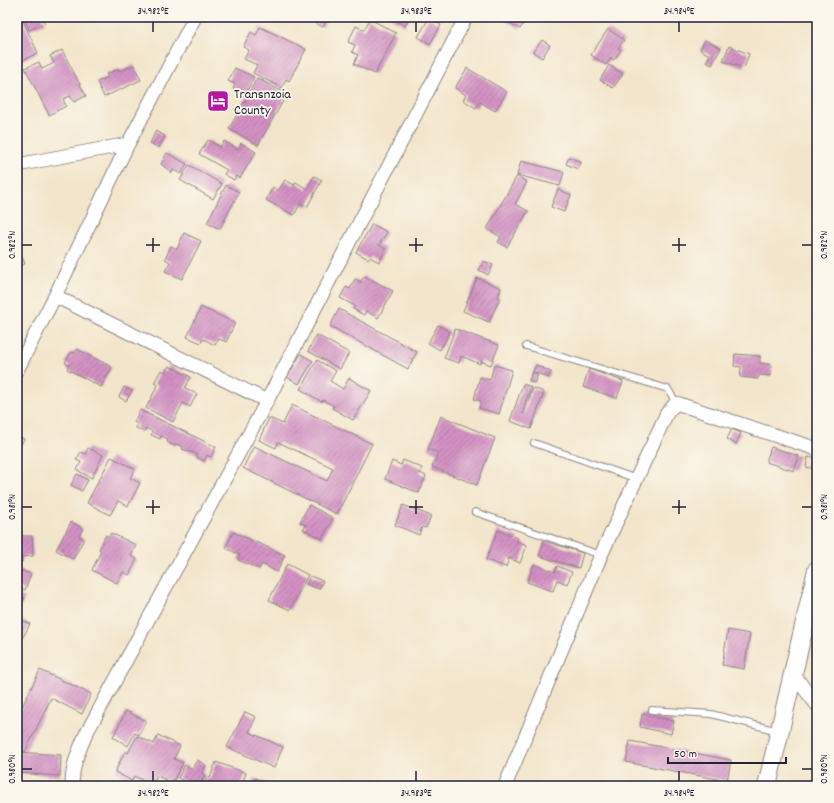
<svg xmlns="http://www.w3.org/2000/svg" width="834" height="803" viewBox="0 0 834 803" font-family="Dekko,sans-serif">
  <defs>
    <pattern id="building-hatch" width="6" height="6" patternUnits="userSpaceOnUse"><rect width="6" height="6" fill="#d391c3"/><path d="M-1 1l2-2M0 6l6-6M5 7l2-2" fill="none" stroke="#ab76a0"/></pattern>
  </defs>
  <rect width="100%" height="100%" fill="#fbf7ec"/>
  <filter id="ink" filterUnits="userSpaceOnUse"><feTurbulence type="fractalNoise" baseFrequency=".025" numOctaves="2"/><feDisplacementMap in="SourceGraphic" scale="8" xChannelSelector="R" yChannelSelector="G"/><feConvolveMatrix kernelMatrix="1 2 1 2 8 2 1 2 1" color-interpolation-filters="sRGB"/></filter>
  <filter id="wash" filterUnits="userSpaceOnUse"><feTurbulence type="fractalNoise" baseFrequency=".012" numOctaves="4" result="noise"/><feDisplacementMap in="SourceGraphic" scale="16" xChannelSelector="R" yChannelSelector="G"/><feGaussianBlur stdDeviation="0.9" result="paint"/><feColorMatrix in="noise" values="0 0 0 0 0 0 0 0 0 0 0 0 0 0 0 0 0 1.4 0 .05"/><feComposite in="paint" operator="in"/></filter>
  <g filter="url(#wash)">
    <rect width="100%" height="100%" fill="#f3e5cb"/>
    <g id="blocks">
      <!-- building -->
      <path fill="url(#building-hatch)" d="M 27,17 L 42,17 L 45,23 L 29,30 L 24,18 Z
        M 304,17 L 328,17 L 323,27 Z
        M 390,17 L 410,17 L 405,26 Z
        M 498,17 L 527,17 L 520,29 Z
        M 429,18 L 441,25 L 430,44 L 418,37 Z
        M 22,19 L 38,53 L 21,61 L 17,53 L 17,21 Z
        M 370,19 L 396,33 L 375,74 L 354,64 L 358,55 L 352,52 L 355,45 L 348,42 L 356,26 L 364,30 Z
        M 260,27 L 306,49 L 289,81 L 286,79 L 282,88 L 253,73 L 257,65 L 244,59 L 249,50 L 243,47 L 251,32 L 256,35 Z
        M 608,29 L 624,40 L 618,48 L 621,50 L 614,60 L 611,58 L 606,65 L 591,55 Z
        M 542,40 L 550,45 L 542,58 L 533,52 Z
        M 705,40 L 721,48 L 712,65 L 706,62 L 710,55 L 700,50 Z
        M 729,46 L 749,54 L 744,68 L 723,61 Z
        M 62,50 L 86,96 L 74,102 L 70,96 L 63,99 L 66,106 L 49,115 L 25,68 L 39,62 L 42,69 L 54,63 L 50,56 Z
        M 134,65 L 141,80 L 104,97 L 97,82 L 108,77 L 106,74 L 119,69 L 120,71 Z
        M 609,65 L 623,74 L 613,88 L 600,80 Z
        M 235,68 L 254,77 L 245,95 L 233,89 L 235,84 L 228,81 Z
        M 467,68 L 507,92 L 495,111 L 480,102 L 476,108 L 463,100 L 466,95 L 455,88 Z
        M 257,78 L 287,94 L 258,145 L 229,129 Z
        M 156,131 L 165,136 L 159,148 L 150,143 Z
        M 208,140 L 220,147 L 224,141 L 238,149 L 241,143 L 256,152 L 240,178 L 237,176 L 234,180 L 224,174 L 227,170 L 199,154 Z
        M 167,153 L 187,164 L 181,174 L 173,170 L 172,173 L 161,164 Z
        M 569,157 L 581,162 L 578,169 L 566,164 Z
        M 521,161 L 564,172 L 560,186 L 517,175 Z
        M 189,165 L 222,184 L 213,199 L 180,180 Z
        M 314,176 L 322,180 L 307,207 L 301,203 L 294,215 L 266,200 L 273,187 L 278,191 L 285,180 L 294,185 L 296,182 L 307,189 Z
        M 517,176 L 527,182 L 515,204 L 528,211 L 507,247 L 498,242 L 501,237 L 487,229 Z
        M 226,185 L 239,192 L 220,229 L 207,223 Z
        M 558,189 L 571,195 L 564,212 L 551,207 Z
        M 372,224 L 387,232 L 379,245 L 386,249 L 379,262 L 370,257 L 368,259 L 356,252 Z
        M 184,233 L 201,241 L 182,279 L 165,271 L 170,262 L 165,259 L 171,246 L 177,249 Z
        M 17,245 L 25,264 L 17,267 Z
        M 484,261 L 493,265 L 488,275 L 479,270 Z
        M 364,276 L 393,291 L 378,318 L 366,311 L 364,315 L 353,309 L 355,306 L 340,298 L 346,287 L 350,289 L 355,279 L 361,282 Z
        M 477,278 L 501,288 L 498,298 L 500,298 L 489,322 L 463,311 Z
        M 201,307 L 235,323 L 226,342 L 219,339 L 215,345 L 203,339 L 201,343 L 187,337 Z
        M 339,309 L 417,352 L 408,369 L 330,326 Z
        M 438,325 L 450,332 L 440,350 L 428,343 Z
        M 455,329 L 499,345 L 491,365 L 481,361 L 480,364 L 461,356 L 459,363 L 444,358 Z
        M 317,335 L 349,353 L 340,369 L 308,351 Z
        M 77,349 L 112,367 L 101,387 L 67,369 L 69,365 L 65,363 L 71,352 L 75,353 Z
        M 301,354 L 313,361 L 299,384 L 287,377 Z
        M 735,354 L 760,356 L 760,363 L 772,365 L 771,376 L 759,375 L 758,379 L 740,377 L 741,367 L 734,366 Z
        M 317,360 L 336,371 L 330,381 L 343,389 L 349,378 L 371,391 L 353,420 L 332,408 L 334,406 L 323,400 L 322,402 L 300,389 Z
        M 494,365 L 512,370 L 499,414 L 479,408 L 481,401 L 474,399 L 480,377 L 490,380 Z
        M 536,365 L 551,372 L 548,378 L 533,371 Z
        M 169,366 L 191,377 L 185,388 L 197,394 L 190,407 L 183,403 L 173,422 L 146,408 L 158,385 L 154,383 L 161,370 L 165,372 Z
        M 589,369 L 623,381 L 617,398 L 583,387 Z
        M 532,372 L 538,375 L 534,383 L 529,381 Z
        M 523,384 L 531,387 L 522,413 L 524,414 L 533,388 L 544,392 L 531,429 L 510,421 Z
        M 124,387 L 132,391 L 126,401 L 119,397 Z
        M 292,405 L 372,444 L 337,514 L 243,468 L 254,446 L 327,481 L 333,468 L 278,442 L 276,448 L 259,440 L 269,418 L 283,424 Z
        M 140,410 L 216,447 L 211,457 L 207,455 L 204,461 L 197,457 L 197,454 L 182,449 L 183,447 L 177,444 L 175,446 L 167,442 L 168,439 L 161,436 L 160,439 L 151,435 L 153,432 L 146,428 L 144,432 L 136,428 L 138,424 L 134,422 Z
        M 441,416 L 495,438 L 477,485 L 432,467 L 438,453 L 428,449 Z
        M 732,429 L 741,433 L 736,444 L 727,439 Z
        M 17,436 L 24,439 L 17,452 Z
        M 771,447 L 799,456 L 794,471 L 766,462 Z
        M 88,448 L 103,455 L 92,478 L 77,470 L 81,462 L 76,460 L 81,452 L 85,454 Z
        M 111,457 L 135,469 L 130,478 L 140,483 L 128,506 L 118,501 L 110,515 L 87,503 Z
        M 808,457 L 817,459 L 815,469 L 806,467 Z
        M 403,460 L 422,468 L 420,473 L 426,476 L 419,493 L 385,479 L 392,461 L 401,465 Z
        M 77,474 L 88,480 L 82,491 L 71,485 Z
        M 309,505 L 333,518 L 322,539 L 303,529 L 306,525 L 300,522 Z
        M 403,505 L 431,516 L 426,528 L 422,527 L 419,535 L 395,525 Z
        M 71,522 L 83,528 L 79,536 L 84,539 L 73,559 L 56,550 Z
        M 498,530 L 518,538 L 516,541 L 527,545 L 520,563 L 509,558 L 506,567 L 486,560 Z
        M 21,531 L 21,536 L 32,536 L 33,556 L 22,557 L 22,562 L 17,562 L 17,532 Z
        M 233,532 L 285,555 L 277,572 L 262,564 L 259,569 L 238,560 L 240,555 L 226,548 Z
        M 111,533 L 136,545 L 131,556 L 137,559 L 129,575 L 123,572 L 117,583 L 92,570 L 101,551 L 99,549 L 106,535 L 109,537 Z
        M 544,541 L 583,553 L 579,568 L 539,556 Z
        M 287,564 L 308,575 L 290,610 L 269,600 Z
        M 534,564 L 555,572 L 557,566 L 572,572 L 567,584 L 557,580 L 553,591 L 527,582 Z
        M 17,569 L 31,574 L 25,590 L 17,587 Z
        M 310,576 L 323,581 L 319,589 L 306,584 Z
        M 17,594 L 25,598 L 17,614 Z
        M 20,619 L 30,624 L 23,637 L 17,634 L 17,624 Z
        M 728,630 L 750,634 L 744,669 L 722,665 Z
        M 40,670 L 91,694 L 82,714 L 51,698 L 25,752 L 17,748 L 17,717 Z
        M 126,711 L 146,721 L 139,735 L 135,733 L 128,746 L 113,737 Z
        M 245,712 L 256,717 L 249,732 L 283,747 L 274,768 L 227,747 Z
        M 642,714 L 674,721 L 671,734 L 640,727 Z
        M 158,735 L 180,746 L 174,759 L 183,763 L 172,783 L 157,776 L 153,785 L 134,776 L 132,781 L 115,772 L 125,751 L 128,753 L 137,736 L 154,744 Z
        M 630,741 L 731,760 L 727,781 L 626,762 Z
        M 17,752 L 61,755 L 60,776 L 17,773 Z
        M 197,760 L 206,765 L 202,773 L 205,775 L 200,786 L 194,786 L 178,778 L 185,765 L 192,769 Z
        M 216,762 L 246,773 L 241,786 L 204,786 L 207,777 L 210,778 Z
        M 255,778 L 272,786 L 251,786 Z"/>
    </g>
  </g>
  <g filter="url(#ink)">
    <use href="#blocks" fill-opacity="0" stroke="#8a8483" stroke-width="1"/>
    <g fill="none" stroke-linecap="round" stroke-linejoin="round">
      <!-- lane casing -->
      <g stroke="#8a8483" stroke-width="8">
        <path id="lane" d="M 526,346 L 668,389 L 676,403
          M 534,443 L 637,479
          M 475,512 L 601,555
          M 652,710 L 711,714 L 778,731"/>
      </g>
      <!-- street casing -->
      <g stroke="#8a8483" stroke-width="15">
        <path id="street" d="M 17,165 L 128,144
          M 55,296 L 267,401
          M 17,370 L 55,296 L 128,144 L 195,17
          M 793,674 L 817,705
          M 72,786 C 72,765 78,753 86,734 L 267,401 L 466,17
          M 505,786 L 601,555 L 667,413 L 676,403 L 817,449"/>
      </g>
      <!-- secondary casing -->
      <g stroke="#8a8483" stroke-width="20">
        <path id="secondary" d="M 767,786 L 817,570"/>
      </g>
      <!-- lane -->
      <use href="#lane" stroke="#fff" stroke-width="6"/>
      <!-- street -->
      <use href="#street" stroke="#fff" stroke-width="13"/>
      <!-- secondary -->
      <use href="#secondary" stroke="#fff" stroke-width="18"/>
    </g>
  </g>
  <!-- ticks -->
  <path fill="none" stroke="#22223b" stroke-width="1.5" d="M 153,22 L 153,32M 416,22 L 416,32M 679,22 L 679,32M 153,238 L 153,252M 416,238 L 416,252M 679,238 L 679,252M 22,245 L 32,245M 146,245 L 160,245M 409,245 L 423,245M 672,245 L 686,245M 802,245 L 812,245M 153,500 L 153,514M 416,500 L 416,514M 679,500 L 679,514M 22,507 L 32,507M 146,507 L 160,507M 409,507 L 423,507M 672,507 L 686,507M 802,507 L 812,507M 22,769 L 32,769M 802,769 L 812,769M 153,771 L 153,781M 416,771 L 416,781M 679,771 L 679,781"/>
  <!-- icons -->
  <defs>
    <g id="hotel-square" transform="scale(1.15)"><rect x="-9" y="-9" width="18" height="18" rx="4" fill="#b5179e" stroke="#fbf7ec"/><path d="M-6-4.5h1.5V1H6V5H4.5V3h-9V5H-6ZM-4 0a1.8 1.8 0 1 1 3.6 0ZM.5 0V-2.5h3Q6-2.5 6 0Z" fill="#fff"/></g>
  </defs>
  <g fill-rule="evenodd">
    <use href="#hotel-square" x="218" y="101"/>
  </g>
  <g text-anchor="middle" stroke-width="3.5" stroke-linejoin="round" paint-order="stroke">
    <!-- poi labels -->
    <g font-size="14" fill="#22223b" stroke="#fbf7ec" text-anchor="start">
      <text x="234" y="98">Transnzoia<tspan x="234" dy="16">County</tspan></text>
    </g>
  </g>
  <!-- margin -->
  <rect width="834" height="803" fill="none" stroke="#fbf7ec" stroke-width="44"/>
  <!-- scale -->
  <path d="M668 757v6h118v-6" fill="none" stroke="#22223b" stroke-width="2"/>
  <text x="674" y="757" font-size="12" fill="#22223b" stroke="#fbf7ec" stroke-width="3" paint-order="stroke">50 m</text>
  <rect x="22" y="22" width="790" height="759" fill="none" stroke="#22223b" stroke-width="1.5"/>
  <g font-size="10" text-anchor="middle" fill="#22223b">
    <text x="153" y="14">34.982°E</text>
    <text x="416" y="14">34.983°E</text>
    <text x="679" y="14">34.984°E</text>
    <text transform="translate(11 245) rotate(-90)" y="4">0.982°N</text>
    <text transform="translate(823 245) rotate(-90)" y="4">0.982°N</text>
    <text transform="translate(11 507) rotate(-90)" y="4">0.981°N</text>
    <text transform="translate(823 507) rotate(-90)" y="4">0.981°N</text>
    <text transform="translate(11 769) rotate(-90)" y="4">0.980°N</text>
    <text transform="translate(823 769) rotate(-90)" y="4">0.980°N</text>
    <text x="153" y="796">34.982°E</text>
    <text x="416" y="796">34.983°E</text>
    <text x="679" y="796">34.984°E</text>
  </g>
</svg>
